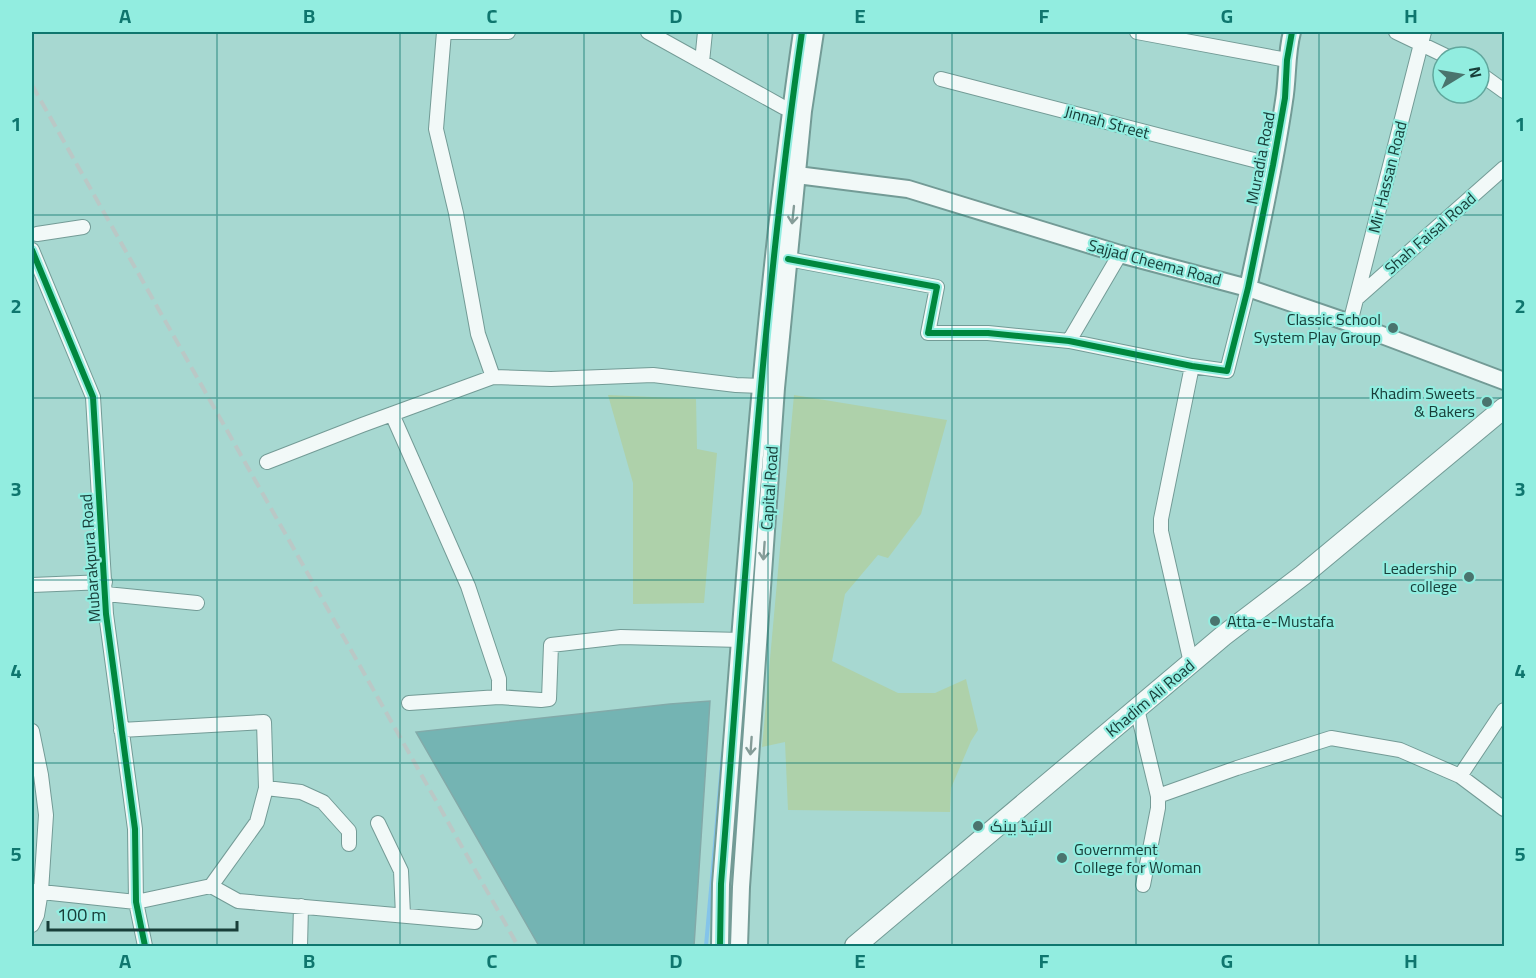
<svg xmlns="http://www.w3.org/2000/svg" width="1536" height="978" viewBox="0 0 1536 978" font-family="Georgia,Cairo,serif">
  <rect width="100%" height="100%" fill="#a7d8d1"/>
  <!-- green -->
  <path fill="#aed1aa" d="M 608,395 L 696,399 L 697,449 L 717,453 L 704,603 L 633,604 L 633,483 Z
    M 794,395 L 947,420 L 921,514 L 888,558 L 878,555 L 845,594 L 832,661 L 898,693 L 935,693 L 966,679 L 978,730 L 971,741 L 951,788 L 950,812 L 788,810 L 785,742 L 762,747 Z"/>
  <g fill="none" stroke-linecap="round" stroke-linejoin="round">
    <!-- stream -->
    <path stroke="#84c4ea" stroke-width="4" d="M 706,946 L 723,753"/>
  </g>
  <!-- building -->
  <path fill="#74b4b3" stroke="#82aaa9" stroke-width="1.5" d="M 710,701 L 694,946 L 539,946 L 416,732 L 670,704 Z"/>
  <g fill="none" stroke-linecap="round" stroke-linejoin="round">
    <!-- minor casing -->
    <g stroke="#739b96" stroke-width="16">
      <path id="minor" d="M 444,32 L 436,129 L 456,213 L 478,334 L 493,377
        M 444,32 L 508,32
        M 648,32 L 783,107 L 791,110
        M 1137,32 L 1287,60
        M 1396,32 L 1448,57
        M 702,62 L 705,32
        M 1479,73 L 1504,91
        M 941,79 L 1273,165
        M 37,234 L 83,227
        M 32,250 L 93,397 L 106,614 L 135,829 L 136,902 L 145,946
        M 788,259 L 937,287 L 928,333 L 988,333 L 1069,341 L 1192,366 L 1227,371 L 1248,288
        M 1356,299 L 1504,168
        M 1350,323 L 1424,32
        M 1069,341 L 1120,254
        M 392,414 L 468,586 L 499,679 L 499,697
        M 267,462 L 362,425 L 493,377 L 551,379 L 653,375 L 736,385 L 761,386
        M 32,585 L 105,582
        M 106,594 L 197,603
        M 1191,663 L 1161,531 L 1161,519 L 1192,366
        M 409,703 L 499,697 L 541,700 L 549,699 L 551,645 L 621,637 L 741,640
        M 1137,709 L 1158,796 L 1158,808 L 1143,885
        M 32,731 L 41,775 L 46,815 L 41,891 L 37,915 L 32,925
        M 1460,776 L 1504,710
        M 266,788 L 301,792 L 323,802 L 349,831 L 349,844
        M 1158,796 L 1237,768 L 1331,738 L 1400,750 L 1460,776 L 1504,809
        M 378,823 L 401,871 L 403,915
        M 211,886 L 238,901 L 475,922
        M 32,891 L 136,902 L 211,886 L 257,822 L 266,788 L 264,722 L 121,730
        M 300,946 L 301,906"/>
    </g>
    <!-- tertiary casing -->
    <g stroke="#739b96" stroke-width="20">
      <path id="tertiary" d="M 797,175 L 908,189 L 1120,254 L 1248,288 L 1350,323 L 1504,381
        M 1248,288 C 1261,226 1275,164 1284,101 C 1288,78 1286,54 1292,32
        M 720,946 L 721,884 C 744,600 761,314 802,32
        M 739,946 L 741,887 L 776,388 L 803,111 L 815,32"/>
    </g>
    <!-- secondary casing -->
    <g stroke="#739b96" stroke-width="22">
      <path id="secondary" d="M 855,946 L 1191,663 L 1223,636 L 1303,575 L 1504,408"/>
    </g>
    <!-- minor -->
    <use href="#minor" stroke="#f2f9f8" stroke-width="14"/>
    <!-- tertiary -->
    <use href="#tertiary" stroke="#f2f9f8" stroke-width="16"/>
    <!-- secondary -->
    <use href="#secondary" stroke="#f2f9f8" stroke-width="20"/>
    <!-- rail -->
    <path stroke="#bac8c6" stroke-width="4" stroke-dasharray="12 6" stroke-linecap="butt" d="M 32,85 L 518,946"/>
    <!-- cycleway casing -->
    <g stroke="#92ede0" stroke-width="10">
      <path id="cycleway" d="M 32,250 L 93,397 L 106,614 L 135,829 L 136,902 L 145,946
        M 788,259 L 937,287 L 928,333 L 988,333 L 1069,341 L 1192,366 L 1227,371 L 1248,288 L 1273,165 L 1285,98 L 1287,60 L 1292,32
        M 720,946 L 721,884 C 744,600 761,314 802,32"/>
    </g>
    <!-- cycleway -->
    <use href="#cycleway" stroke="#00873e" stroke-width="6"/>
  </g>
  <!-- one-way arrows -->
  <defs><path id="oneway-shaft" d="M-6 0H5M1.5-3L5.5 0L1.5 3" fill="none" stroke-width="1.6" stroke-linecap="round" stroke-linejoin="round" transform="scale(1.5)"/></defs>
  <g stroke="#859c98">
    <use href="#oneway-shaft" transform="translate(793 215) rotate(96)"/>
    <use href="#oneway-shaft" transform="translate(764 551) rotate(94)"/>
    <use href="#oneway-shaft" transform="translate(751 746) rotate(94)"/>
  </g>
  <!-- grid -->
  <path fill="none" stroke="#0f766e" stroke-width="1.5" stroke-opacity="0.55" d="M 217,32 L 217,946M 400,32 L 400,946M 584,32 L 584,946M 768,32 L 768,946M 952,32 L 952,946M 1136,32 L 1136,946M 1319,32 L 1319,946M 32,215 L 1504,215M 32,398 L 1504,398M 32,580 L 1504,580M 32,763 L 1504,763"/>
  <!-- markers -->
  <g fill="#4a746e" stroke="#92ede0" stroke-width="2">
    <circle cx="1393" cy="328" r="6"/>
    <circle cx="1487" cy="402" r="6"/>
    <circle cx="1469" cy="577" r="6"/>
    <circle cx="1215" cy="621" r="6"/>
    <circle cx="978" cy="826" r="6"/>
    <circle cx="1062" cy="858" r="6"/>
  </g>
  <g text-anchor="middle" stroke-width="4.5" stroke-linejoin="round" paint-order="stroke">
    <!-- street labels -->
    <g font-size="16" fill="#183e39" stroke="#92ede0">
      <text transform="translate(1107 122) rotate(15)" y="6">Jinnah Street</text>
      <text transform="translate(1260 158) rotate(-79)" y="6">Muradia Road</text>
      <text transform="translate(1387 177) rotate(-76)" y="6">Mir Hassan Road</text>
      <text transform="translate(1430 233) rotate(-41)" y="6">Shah Faisal Road</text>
      <text transform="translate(1155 262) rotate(15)" y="6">Sajjad Cheema Road</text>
      <text transform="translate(769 488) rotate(-86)" y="6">Capital Road</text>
      <text transform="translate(90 558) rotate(-94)" y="6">Mubarakpura Road</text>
      <text transform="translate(1150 698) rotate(-40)" y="6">Khadim Ali Road</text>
    </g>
    <!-- poi labels -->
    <g font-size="16" fill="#183e39" stroke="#92ede0" text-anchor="end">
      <text x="1381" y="325">Classic School<tspan x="1381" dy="18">System Play Group</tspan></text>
      <text x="1475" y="399">Khadim Sweets<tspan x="1475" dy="18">&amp; Bakers</tspan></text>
      <text x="1457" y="574">Leadership<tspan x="1457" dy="18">college</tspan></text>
      <text x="1227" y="627" text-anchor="start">Atta-e-Mustafa</text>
      <text x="990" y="832" text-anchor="start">الائیڈ بینک</text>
      <text x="1074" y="855" text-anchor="start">Government<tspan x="1074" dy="18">College for Woman</tspan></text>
    </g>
  </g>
  <!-- border -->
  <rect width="1536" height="978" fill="none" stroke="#92ede0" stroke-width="66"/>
  <!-- north arrow -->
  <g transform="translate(1461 75) rotate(79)"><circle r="28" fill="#92ede0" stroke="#61a79d" stroke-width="1.5"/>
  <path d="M0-4.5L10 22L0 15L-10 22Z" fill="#4a746e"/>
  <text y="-9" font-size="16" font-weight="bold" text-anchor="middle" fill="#183e39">N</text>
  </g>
  <!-- scale -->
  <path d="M48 921v9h189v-9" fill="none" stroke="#183e39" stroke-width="3"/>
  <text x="57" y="921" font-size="18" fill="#183e39" stroke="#92ede0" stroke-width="4.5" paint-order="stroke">100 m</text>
  <rect x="33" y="33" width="1470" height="912" fill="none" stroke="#0f766e" stroke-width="2"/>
  <g font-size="20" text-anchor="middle" font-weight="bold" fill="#0f766e">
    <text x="125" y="23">A</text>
    <text x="309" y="23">B</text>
    <text x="492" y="23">C</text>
    <text x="676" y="23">D</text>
    <text x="860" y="23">E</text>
    <text x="1044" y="23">F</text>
    <text x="1227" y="23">G</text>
    <text x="1411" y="23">H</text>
    <text x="16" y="131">1</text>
    <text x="1520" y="131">1</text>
    <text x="16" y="313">2</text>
    <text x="1520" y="313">2</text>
    <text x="16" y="496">3</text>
    <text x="1520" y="496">3</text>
    <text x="16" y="678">4</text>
    <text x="1520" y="678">4</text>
    <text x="16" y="861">5</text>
    <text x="1520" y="861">5</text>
    <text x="125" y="968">A</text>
    <text x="309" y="968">B</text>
    <text x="492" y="968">C</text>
    <text x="676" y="968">D</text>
    <text x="860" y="968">E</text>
    <text x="1044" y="968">F</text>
    <text x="1227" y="968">G</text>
    <text x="1411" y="968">H</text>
  </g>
</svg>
